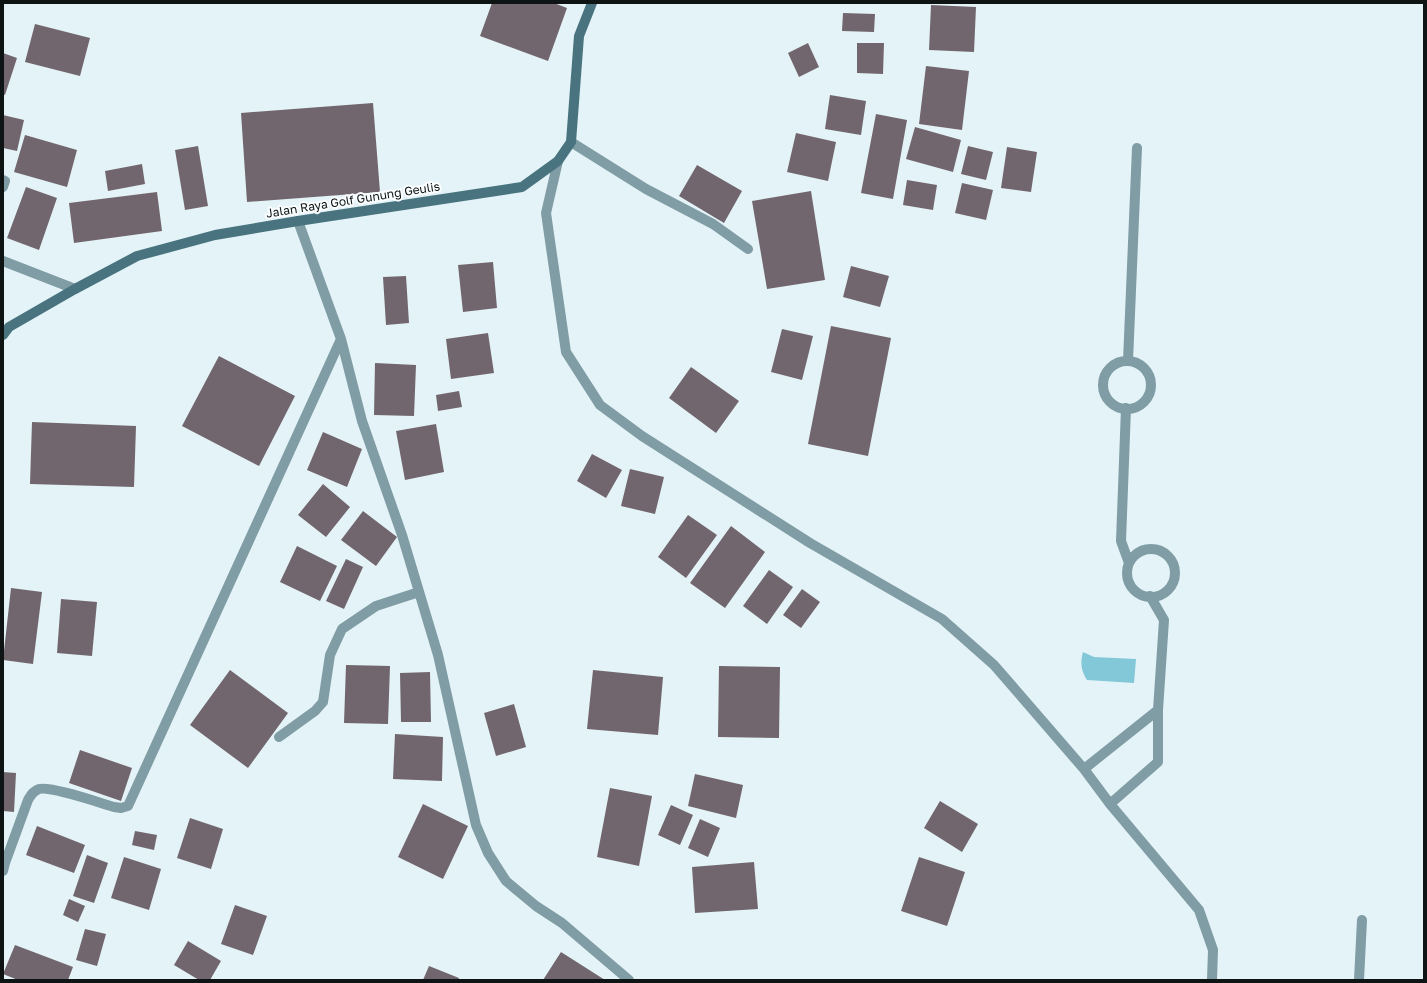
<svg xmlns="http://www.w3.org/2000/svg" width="1427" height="983" viewBox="0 0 1427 983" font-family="'Golos Text',sans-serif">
  <rect width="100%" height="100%" fill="#e4f3f7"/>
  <!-- water -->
  <path fill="#82c8d9" d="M 1083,652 L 1094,657 L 1136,659 L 1134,683 L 1087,680 C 1081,670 1080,663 1083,652 Z"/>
  <!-- building -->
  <path fill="#71666d" d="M 492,3 L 554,3 L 567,8 L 548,61 L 480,36 Z
    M 931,5 L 976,7 L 974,52 L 929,50 Z
    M 843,13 L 875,14 L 874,32 L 842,31 Z
    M 35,24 L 90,38 L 80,76 L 25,62 Z
    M 808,43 L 819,67 L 799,77 L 788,53 Z
    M 857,43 L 884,43 L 883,74 L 857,73 Z
    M 3,53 L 17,58 L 5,95 L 3,94 Z
    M 926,66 L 969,71 L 962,130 L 919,124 Z
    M 830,95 L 866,101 L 861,135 L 825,129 Z
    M 373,103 L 380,192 L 247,202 L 241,113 Z
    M 876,114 L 907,120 L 893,199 L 861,193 Z
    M 3,115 L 24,120 L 17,151 L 3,148 Z
    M 915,127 L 961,140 L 953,172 L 906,159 Z
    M 796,133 L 836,142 L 828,181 L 787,172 Z
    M 25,135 L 77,150 L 67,187 L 14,172 Z
    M 198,146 L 208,206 L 185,210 L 175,150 Z
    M 968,146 L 993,152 L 986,180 L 961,174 Z
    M 1007,147 L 1037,152 L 1031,192 L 1001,188 Z
    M 142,164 L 145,184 L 108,191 L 105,171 Z
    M 697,165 L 742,191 L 724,223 L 679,196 Z
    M 907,180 L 937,185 L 933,210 L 903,205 Z
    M 962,183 L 993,190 L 986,220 L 955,213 Z
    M 26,187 L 57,198 L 39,250 L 7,238 Z
    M 811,191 L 825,280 L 767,289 L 752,201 Z
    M 157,192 L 162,231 L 74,243 L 69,203 Z
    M 493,262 L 497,308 L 463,312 L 458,265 Z
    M 851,266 L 889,276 L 880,307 L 843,297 Z
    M 406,276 L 409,323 L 386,325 L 383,277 Z
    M 831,326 L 891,338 L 868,456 L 808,444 Z
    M 782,329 L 813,336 L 802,380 L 771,372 Z
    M 488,333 L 494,373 L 451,379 L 446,339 Z
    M 219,356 L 295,396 L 259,466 L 182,426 Z
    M 375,363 L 416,365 L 414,416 L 374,415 Z
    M 691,367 L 739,401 L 716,433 L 669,398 Z
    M 459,391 L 462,407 L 438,411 L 436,395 Z
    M 32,422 L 136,426 L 134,487 L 30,484 Z
    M 436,424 L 444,472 L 405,480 L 396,431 Z
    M 323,432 L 362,449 L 347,487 L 307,470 Z
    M 592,454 L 622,470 L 606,498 L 577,481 Z
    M 630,469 L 664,477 L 655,514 L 621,506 Z
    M 323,484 L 350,507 L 326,537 L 298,515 Z
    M 363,511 L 397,537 L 376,566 L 341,540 Z
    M 688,515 L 717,535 L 686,578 L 658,557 Z
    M 731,526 L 765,552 L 725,608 L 690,583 Z
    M 297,546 L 337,566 L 320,601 L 280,582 Z
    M 346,559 L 363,567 L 344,609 L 326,601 Z
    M 769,570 L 793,587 L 767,624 L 743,606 Z
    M 11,588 L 42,592 L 33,664 L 3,660 Z
    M 802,589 L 820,602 L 801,628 L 783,615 Z
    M 61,599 L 97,602 L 92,656 L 57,653 Z
    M 346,665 L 390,666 L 388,724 L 344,723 Z
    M 719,666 L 780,667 L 779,738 L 718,737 Z
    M 230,670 L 288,713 L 248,768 L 190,725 Z
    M 593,670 L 663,677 L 658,735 L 587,729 Z
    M 430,672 L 431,722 L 401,722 L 400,673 Z
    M 514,704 L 526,747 L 496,756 L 484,713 Z
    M 395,734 L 443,737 L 442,781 L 393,779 Z
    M 80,750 L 132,768 L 121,801 L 69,783 Z
    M 3,772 L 16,773 L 14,812 L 3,811 Z
    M 695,774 L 743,785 L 736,818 L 688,806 Z
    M 610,788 L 652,796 L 639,866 L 597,857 Z
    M 940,801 L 978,824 L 962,852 L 924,828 Z
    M 423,804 L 468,826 L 443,879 L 398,857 Z
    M 671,805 L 693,815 L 680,845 L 658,835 Z
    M 190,818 L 223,829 L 211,869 L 177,858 Z
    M 700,819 L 720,828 L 708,857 L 688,848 Z
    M 37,826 L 85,845 L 74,873 L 26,855 Z
    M 135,831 L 157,835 L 154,850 L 132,845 Z
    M 87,855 L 108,863 L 94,903 L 73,896 Z
    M 124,857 L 161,869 L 149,910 L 111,898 Z
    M 919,857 L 965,872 L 947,926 L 901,911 Z
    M 754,862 L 758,909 L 695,913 L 692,867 Z
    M 69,899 L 85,906 L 78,922 L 63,915 Z
    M 235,905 L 267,916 L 253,955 L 221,944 Z
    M 85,929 L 106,934 L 97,966 L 76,960 Z
    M 188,941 L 221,961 L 210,980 L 199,980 L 174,965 Z
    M 15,945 L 73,967 L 68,980 L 18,980 L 3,974 Z
    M 561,952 L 605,980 L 543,980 Z
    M 429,966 L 459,978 L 458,980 L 423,980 Z"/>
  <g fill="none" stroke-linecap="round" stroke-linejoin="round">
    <!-- street -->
    <path stroke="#809ca4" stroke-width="10" d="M 571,142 L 646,189 L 713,224 L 748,249
      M 558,161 L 546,213 L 566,352 L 600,405 L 642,436 L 810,543 L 942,619 L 994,665 L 1084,769 L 1110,804 L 1199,910 L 1213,950 L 1212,980
      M 3,180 L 5,181 L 3,187
      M 298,221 L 341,339 L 362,421 L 402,535 L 438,655 L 476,825 L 488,853 L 506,881 L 536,906 L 562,923 L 629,980
      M 3,261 L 75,289
      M 1128,361 L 1137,148
      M1103 385a24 24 0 1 1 48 0a24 24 0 1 1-48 0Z
      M 1126,408 L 1121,541 L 1129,563
      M1127 573a24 24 0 1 1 48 0a24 24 0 1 1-48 0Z
      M 279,737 L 315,711 L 323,702 L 330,655 L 342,629 L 376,606 L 419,592
      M 1084,769 L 1158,710
      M 1110,804 L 1158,762 L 1158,710 L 1164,620 L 1150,596
      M 3,871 L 5,863 L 28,800 C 31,795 33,791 39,789 C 51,786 100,803 114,807 L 121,808 L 128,806 L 341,339
      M 1359,980 L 1362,920"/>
    <!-- secondary -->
    <path stroke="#49747f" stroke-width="10" d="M 3,335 L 9,327 L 75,289 L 137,256 L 215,235 L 298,221 L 522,187 L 558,161 L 571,142 L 579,36 L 592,3"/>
  </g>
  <g text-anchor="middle" stroke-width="4" stroke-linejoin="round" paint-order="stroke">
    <!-- street labels -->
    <g font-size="12" fill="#0e1314" stroke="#fbfeff">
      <text transform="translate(353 200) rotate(-9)" y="4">Jalan Raya Golf Gunung Geulis</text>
    </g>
  </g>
  <!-- border -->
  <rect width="1427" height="983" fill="none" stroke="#0e1314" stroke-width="8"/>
</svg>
